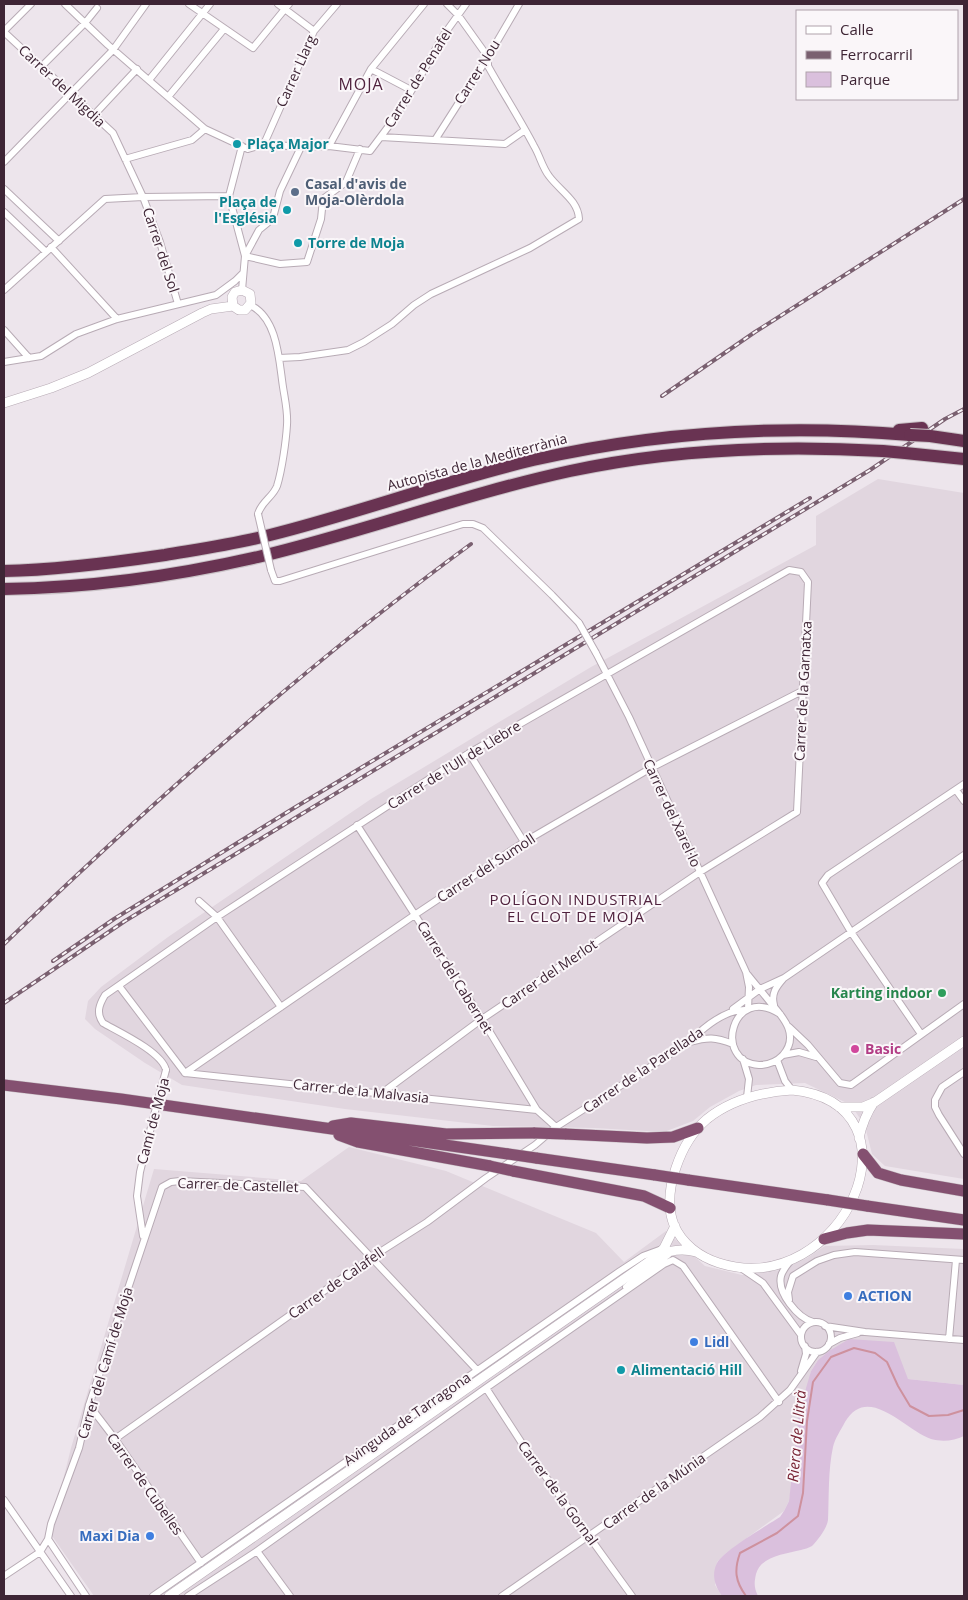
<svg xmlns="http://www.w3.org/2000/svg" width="968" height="1600" viewBox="0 0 968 1600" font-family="'Open Sans',sans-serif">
  <rect width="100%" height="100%" fill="#ede5ec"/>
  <!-- built -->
  <path fill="#e1d6df" d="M 878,479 L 964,493 L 964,1179 L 885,1166 L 872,1154 L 865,1126 L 851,1105 L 805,1083 L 756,1085 L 739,1091 L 710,1107 L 693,1121 L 664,1132 L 594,1128 L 493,1126 L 345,1109 L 182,1085 L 145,1063 L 95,1029 L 85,1019 L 88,1001 L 101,987 L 168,937 L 371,799 L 591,667 L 816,545 L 816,516 Z
    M 349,1147 L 446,1171 L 596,1233 L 624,1262 L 666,1231 L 705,1266 L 742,1275 L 781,1270 L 807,1258 L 825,1246 L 873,1245 L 964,1249 L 964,1385 L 908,1379 L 829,1351 L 818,1360 L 811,1371 L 789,1501 L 784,1511 L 725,1554 L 717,1562 L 715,1585 L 722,1596 L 94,1596 L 50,1533 L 71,1448 L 154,1169 L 301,1181 Z"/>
  <!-- green -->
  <path fill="#dac0dd" d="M 849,1339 L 894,1342 L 908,1379 L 964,1385 L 964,1436 C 954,1441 942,1442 931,1439 C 905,1430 868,1383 845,1422 C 841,1430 835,1438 833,1447 C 828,1470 829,1496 828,1520 C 827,1528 818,1540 812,1546 C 809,1548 804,1549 801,1550 C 785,1554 761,1556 756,1574 C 754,1583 754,1588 758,1596 L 722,1596 C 715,1586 711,1575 717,1563 C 723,1551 766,1526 780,1517 L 784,1511 L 789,1501 L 799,1412 L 811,1371 L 818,1360 L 829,1351 Z"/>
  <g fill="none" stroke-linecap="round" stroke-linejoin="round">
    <!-- stream -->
    <path stroke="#ce919e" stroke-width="2" d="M 746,1596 C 735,1581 734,1570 740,1553 L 777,1533 L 798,1516 L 803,1493 L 807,1421 L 813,1382 L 831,1357 L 854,1348 L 875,1353 L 887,1362 L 898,1386 L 910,1406 L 929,1416 L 948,1415 L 964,1410"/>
    <!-- minor casing -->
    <g stroke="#b8abb5" stroke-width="8">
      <path id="minor" d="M 65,4 L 108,45 L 205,129 L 248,149 L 264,144 L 301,147 L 329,146 L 370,151 L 394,119 L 421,75 L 443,36 L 466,4
        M 189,4 L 253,48 L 289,4
        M 278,4 L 314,31
        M 4,31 L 31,4
        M 4,32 L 113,133 L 143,197 L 160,242 L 178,304
        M 41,67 L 85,23 L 97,8
        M 371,69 L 411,90
        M 149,80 L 210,4
        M 168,97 L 224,29
        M 94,115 L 137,69
        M 381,137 L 505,144 L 525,130
        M 435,140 L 488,57 L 519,4
        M 264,144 L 314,31 L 337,4
        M 329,146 L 371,69 L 424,4
        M 125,159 L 192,140 L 205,129
        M 4,162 L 113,50 L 146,4
        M 4,189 L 59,241
        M 4,212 L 46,252
        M 51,247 L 117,319
        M 245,256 L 280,264 L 307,262 L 321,219 L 323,199 L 346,182 L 360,149
        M 245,256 L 259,230 L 270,221 L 274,214 L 280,191 L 301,147
        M 4,290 L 105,199 L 143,197 L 229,196
        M 242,290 L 245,256 L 229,196 L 242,146
        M 250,305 C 278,318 279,361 283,387 C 285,400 288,412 287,425 C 286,441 282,470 277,486 C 273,497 261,502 258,514
        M 4,330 L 29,358
        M 279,358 L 300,357 L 348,350 L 364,342 L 392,324 L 414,305 L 431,294 L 530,248 L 579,219 C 578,200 560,191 549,176 C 542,167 540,156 534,146 C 520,119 503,93 488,66 L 488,57 L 458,15 L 447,4
        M 4,362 L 41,356 L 76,334 L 117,319 L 216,295 L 235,281 L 243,273
        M 271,570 L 275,581 L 280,581 L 463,524 L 473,524 L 483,528 L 552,595 L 579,623
        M 596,653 L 629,717 L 746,972 L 749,987 L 748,1009
        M 469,753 L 524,842
        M 956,790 L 964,801
        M 357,825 L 482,1019 L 537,1110 L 556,1127
        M 199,901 L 217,917 L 281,1007
        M 748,975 C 755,984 763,993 770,1002 C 783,1017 800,1035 783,1055 C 777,1061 768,1065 759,1065 C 712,1062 732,983 780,1014
        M 119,986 L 185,1073
        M 774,1005 C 771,994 776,987 783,979
        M 733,1009 L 760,989 L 784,978 L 964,855
        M 789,1027 L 808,1045 L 840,1083 L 851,1085 L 964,1004
        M 921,1034 L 851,932 L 822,883 L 828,875 L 964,784
        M 690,1042 C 708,1037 715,1037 733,1044
        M 783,1055 L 799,1052 L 816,1057
        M 743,1059 L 749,1079 L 747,1097
        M 777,1060 L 785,1081 L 792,1090
        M 166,1070 C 162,1052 119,1032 103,1023 C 96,1013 99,1005 105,995 L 217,917 L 469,753 L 789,570 L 801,572 L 808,582 L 797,812 L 700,872 L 482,1019 L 382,1093
        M 964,1072 L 942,1087 L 935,1100 L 935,1107 L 939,1115 L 964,1154
        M 185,1073 L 416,914 L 524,842 L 651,768 L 804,690
        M 185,1073 L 537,1110
        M 143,1236 L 137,1196 L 140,1172 L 153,1119
        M 792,1259 C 788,1264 783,1269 781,1276 C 777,1293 798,1318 813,1322
        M 741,1268 L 763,1283 L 801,1335
        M 626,1287 L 644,1271 L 668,1255
        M 789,1300 L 788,1292 L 793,1276 L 817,1261 L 834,1255 L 855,1252 L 964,1260
        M801 1337a15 15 0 1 1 30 0a15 15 0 1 1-30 0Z
        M 825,1326 L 865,1332 L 964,1340
        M 949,1339 L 956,1260
        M 829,1344 L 840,1338 L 858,1333
        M 801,1371 L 806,1354 L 805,1346
        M 486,1388 L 525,1448 L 632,1596
        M 89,1405 L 115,1439 L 201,1563
        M 115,1439 L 372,1257 L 427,1222 L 486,1178 L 535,1145 L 556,1127 L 689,1042 C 704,1027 725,1009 746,1010
        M 4,1500 L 71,1596
        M 48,1539 L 86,1596
        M 257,1551 L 290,1596
        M 4,1576 L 40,1552 L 48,1539 L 51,1524 L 79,1448 L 89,1405 L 162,1187 L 171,1182 L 180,1181 L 305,1187 L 477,1370
        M 153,1596 L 620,1271 L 643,1256 L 662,1249
        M 188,1596 L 257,1551 L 486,1388 L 664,1264 L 673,1260 L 683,1266 L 779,1402
        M 502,1596 L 760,1417 L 790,1390 L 817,1352"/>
    </g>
    <!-- tertiary casing -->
    <g stroke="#b8abb5" stroke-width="10">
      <path id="tertiary" d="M 4,403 L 51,388 L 88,373 L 202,313 L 211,309 L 233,306 L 239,310 L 245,310 L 251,303 L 250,294 L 242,290 L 235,292 L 232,297 L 233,306
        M 792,1090 C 930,1104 843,1302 719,1263 C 700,1257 682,1244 674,1225 C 661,1192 681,1141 707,1119 C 732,1099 761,1092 792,1090 Z
        M 839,1107 L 863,1107 L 875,1102 L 964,1041
        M 859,1138 C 862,1124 866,1114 874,1102
        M 659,1254 L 664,1248 L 675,1226
        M 169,1596 L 657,1256 C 670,1250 682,1248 696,1252"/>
    </g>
    <!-- trunk casing -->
    <g stroke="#c9c2c6" stroke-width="12">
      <path id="trunk" d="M 4,1085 L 121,1099 L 508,1154
        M 333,1126 L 351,1123 L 446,1134 L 535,1133
        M 565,1134 L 647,1138 L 673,1137 L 698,1128
        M 339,1135 L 358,1142 L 490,1166
        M 863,1154 L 878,1173 L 901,1180 L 964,1191
        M 536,1158 L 655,1175
        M 513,1171 L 644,1196 L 670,1208
        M 688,1180 L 828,1200
        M 867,1206 L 964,1220
        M 824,1239 L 847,1233 L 868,1230 L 964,1234"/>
    </g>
    <!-- motorway casing -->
    <g stroke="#c9c2c6" stroke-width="14">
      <path id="motorway" d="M 899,430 L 922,428
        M 930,436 L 964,441
        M 905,453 L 964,459
        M 4,571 C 58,570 111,563 165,555 C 200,549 235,544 270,535 C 358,513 444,481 533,460 C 656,432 784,424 910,435
        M 4,589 C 89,588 175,576 258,557 C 363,532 464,494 570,471 C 672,449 779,445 883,451"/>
    </g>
    <!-- minor -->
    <use href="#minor" stroke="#fff" stroke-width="6"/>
    <!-- tertiary -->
    <use href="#tertiary" stroke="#fff" stroke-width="9"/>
    <!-- trunk -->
    <use href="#trunk" stroke="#845070" stroke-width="11"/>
    <!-- motorway -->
    <use href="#motorway" stroke="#693352" stroke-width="12"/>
    <!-- rail casing -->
    <g stroke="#7a6070" stroke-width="4">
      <path id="rail" d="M 662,396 L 755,332 L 964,199
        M 4,944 C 151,803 307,664 471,544
        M 53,961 L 114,919 L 294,808 L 810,498
        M 4,1003 L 125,921 L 870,470 L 945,419 L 964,409"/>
    </g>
    <!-- rail -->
    <use href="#rail" stroke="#faf6f9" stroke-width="2" stroke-dasharray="5.5" stroke-linecap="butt"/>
    <!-- minor-bridge casing -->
    <g stroke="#b8abb5" stroke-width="8" stroke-linecap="butt">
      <path id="minor-bridge" d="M 258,514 L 271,570
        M 579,623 L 596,653
        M 153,1119 L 166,1070"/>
    </g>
    <!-- trunk-bridge casing -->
    <g stroke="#c9c2c6" stroke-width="12" stroke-linecap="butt">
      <path id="trunk-bridge" d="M 535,1133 L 565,1134
        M 508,1154 L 536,1158
        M 490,1166 L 513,1171
        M 655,1175 L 688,1180
        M 828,1200 L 867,1206"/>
    </g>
    <!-- motorway-bridge casing -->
    <g stroke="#c9c2c6" stroke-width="14" stroke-linecap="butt">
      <path id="motorway-bridge" d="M 910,435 L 930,436
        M 883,451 L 905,453"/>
    </g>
    <!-- minor-bridge -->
    <use href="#minor-bridge" stroke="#fff" stroke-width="6"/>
    <!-- trunk-bridge -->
    <use href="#trunk-bridge" stroke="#845070" stroke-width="11"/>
    <!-- motorway-bridge -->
    <use href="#motorway-bridge" stroke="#693352" stroke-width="12"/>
  </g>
  <!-- markers -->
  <g fill="#0f9aa8" stroke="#faf6f9" stroke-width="2">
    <circle cx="237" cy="144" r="5"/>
    <circle cx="287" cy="210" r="5"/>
    <circle cx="298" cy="243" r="5"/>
    <circle cx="621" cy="1370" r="5"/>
  </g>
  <circle fill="#5c6f8a" stroke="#faf6f9" stroke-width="2" cx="295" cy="192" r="5"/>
  <circle fill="#2e9e5b" stroke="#faf6f9" stroke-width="2" cx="942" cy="993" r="5"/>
  <circle fill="#d1479c" stroke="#faf6f9" stroke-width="2" cx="855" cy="1049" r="5"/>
  <g fill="#3f7fe0" stroke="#faf6f9" stroke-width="2">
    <circle cx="848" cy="1296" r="5"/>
    <circle cx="694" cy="1342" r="5"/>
    <circle cx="150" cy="1536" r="5"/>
  </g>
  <g text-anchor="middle" stroke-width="4" stroke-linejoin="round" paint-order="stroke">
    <!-- street labels -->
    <g font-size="14" fill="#3e2535" stroke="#faf6f9">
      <text transform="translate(296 71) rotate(-66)" y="5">Carrer Llarg</text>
      <text transform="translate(477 72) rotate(-58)" y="5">Carrer Nou</text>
      <text transform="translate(418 78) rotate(-58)" y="5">Carrer de Penafel</text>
      <text transform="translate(62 86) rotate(43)" y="5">Carrer del Migdia</text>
      <text transform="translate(161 250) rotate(72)" y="5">Carrer del Sol</text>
      <text transform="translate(477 462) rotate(-15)" y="5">Autopista de la Mediterrània</text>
      <text transform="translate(803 691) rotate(-87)" y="5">Carrer de la Garnatxa</text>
      <text transform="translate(454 765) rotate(-32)" y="5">Carrer de l'Ull de Llebre</text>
      <text transform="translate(672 813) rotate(65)" y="5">Carrer del Xarel·lo</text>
      <text transform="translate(486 868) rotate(-33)" y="5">Carrer del Sumoll</text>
      <text transform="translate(549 974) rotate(-34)" y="5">Carrer del Merlot</text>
      <text transform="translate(455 977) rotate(58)" y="5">Carrer del Cabernet</text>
      <text transform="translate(643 1070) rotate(-34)" y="5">Carrer de la Parellada</text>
      <text transform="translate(361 1091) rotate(6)" y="5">Carrer de la Malvasia</text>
      <text transform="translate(153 1121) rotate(-75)" y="5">Camí de Moja</text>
      <text transform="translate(238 1185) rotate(2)" y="5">Carrer de Castellet</text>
      <text transform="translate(336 1283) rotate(-35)" y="5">Carrer de Calafell</text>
      <text transform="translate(105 1363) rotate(-73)" y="5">Carrer del Camí de Moja</text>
      <text transform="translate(407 1419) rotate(-35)" y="5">Avinguda de Tarragona</text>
      <text transform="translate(145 1484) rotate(55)" y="5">Carrer de Cubelles</text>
      <text transform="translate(654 1491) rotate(-35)" y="5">Carrer de la Múnia</text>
      <text transform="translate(558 1493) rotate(54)" y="5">Carrer de la Gornal</text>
    </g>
    <!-- culture labels -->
    <g font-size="14" font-weight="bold" fill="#0d838f" stroke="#faf6f9" text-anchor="start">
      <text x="247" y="149">Plaça Major</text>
      <text x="277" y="207" text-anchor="end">Plaça de<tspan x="277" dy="16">l'Església</tspan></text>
      <text x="308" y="248">Torre de Moja</text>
      <text x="631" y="1375">Alimentació Hill</text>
    </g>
    <!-- service labels -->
    <g font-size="14" font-weight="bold" fill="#4e5e75" stroke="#faf6f9" text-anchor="start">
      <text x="305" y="189">Casal d'avis de<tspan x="305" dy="16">Moja-Olèrdola</tspan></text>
    </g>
    <!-- leisure labels -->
    <g font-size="14" font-weight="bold" fill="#27864d" stroke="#faf6f9" text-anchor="end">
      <text x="932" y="998">Karting indoor</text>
    </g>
    <!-- hotel labels -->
    <g font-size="14" font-weight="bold" fill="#b23c85" stroke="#faf6f9" text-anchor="start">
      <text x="865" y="1054">Basic</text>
    </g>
    <!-- shop labels -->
    <g font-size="14" font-weight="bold" fill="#366cbe" stroke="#faf6f9" text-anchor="start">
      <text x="858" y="1301">ACTION</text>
      <text x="704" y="1347">Lidl</text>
      <text x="140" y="1541" text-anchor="end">Maxi Dia</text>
    </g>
    <!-- neighbourhood labels -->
    <g font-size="15" letter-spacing="1" fill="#50223e" stroke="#faf6f9">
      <text x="576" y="905">POLÍGON INDUSTRIAL<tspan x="576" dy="17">EL CLOT DE MOJA</tspan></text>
    </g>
    <!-- water labels -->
    <g font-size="15" font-style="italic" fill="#723" stroke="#faf6f9">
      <text transform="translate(797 1436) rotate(-85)" y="5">Riera de Llitrà</text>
    </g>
    <!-- quarter labels -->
    <g font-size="16" letter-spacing="1" fill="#50223e" stroke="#faf6f9">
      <text x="361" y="90">MOJA</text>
    </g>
  </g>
  <!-- border -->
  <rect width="968" height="1600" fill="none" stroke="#3e2535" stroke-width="10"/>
  <!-- legend -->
  <rect x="796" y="10" width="162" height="90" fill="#faf6f9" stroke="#afa2ab"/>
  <rect x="806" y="26" width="25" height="8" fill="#ffffff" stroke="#afa2ab"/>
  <text x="840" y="35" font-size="15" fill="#3e2535">Calle</text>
  <rect x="806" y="51" width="25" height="8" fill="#7a6070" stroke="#afa2ab"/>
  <text x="840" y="60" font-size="15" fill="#3e2535">Ferrocarril</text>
  <rect x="806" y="72" width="25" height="15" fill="#dac0dd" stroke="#afa2ab"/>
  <text x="840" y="85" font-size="15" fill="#3e2535">Parque</text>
</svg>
